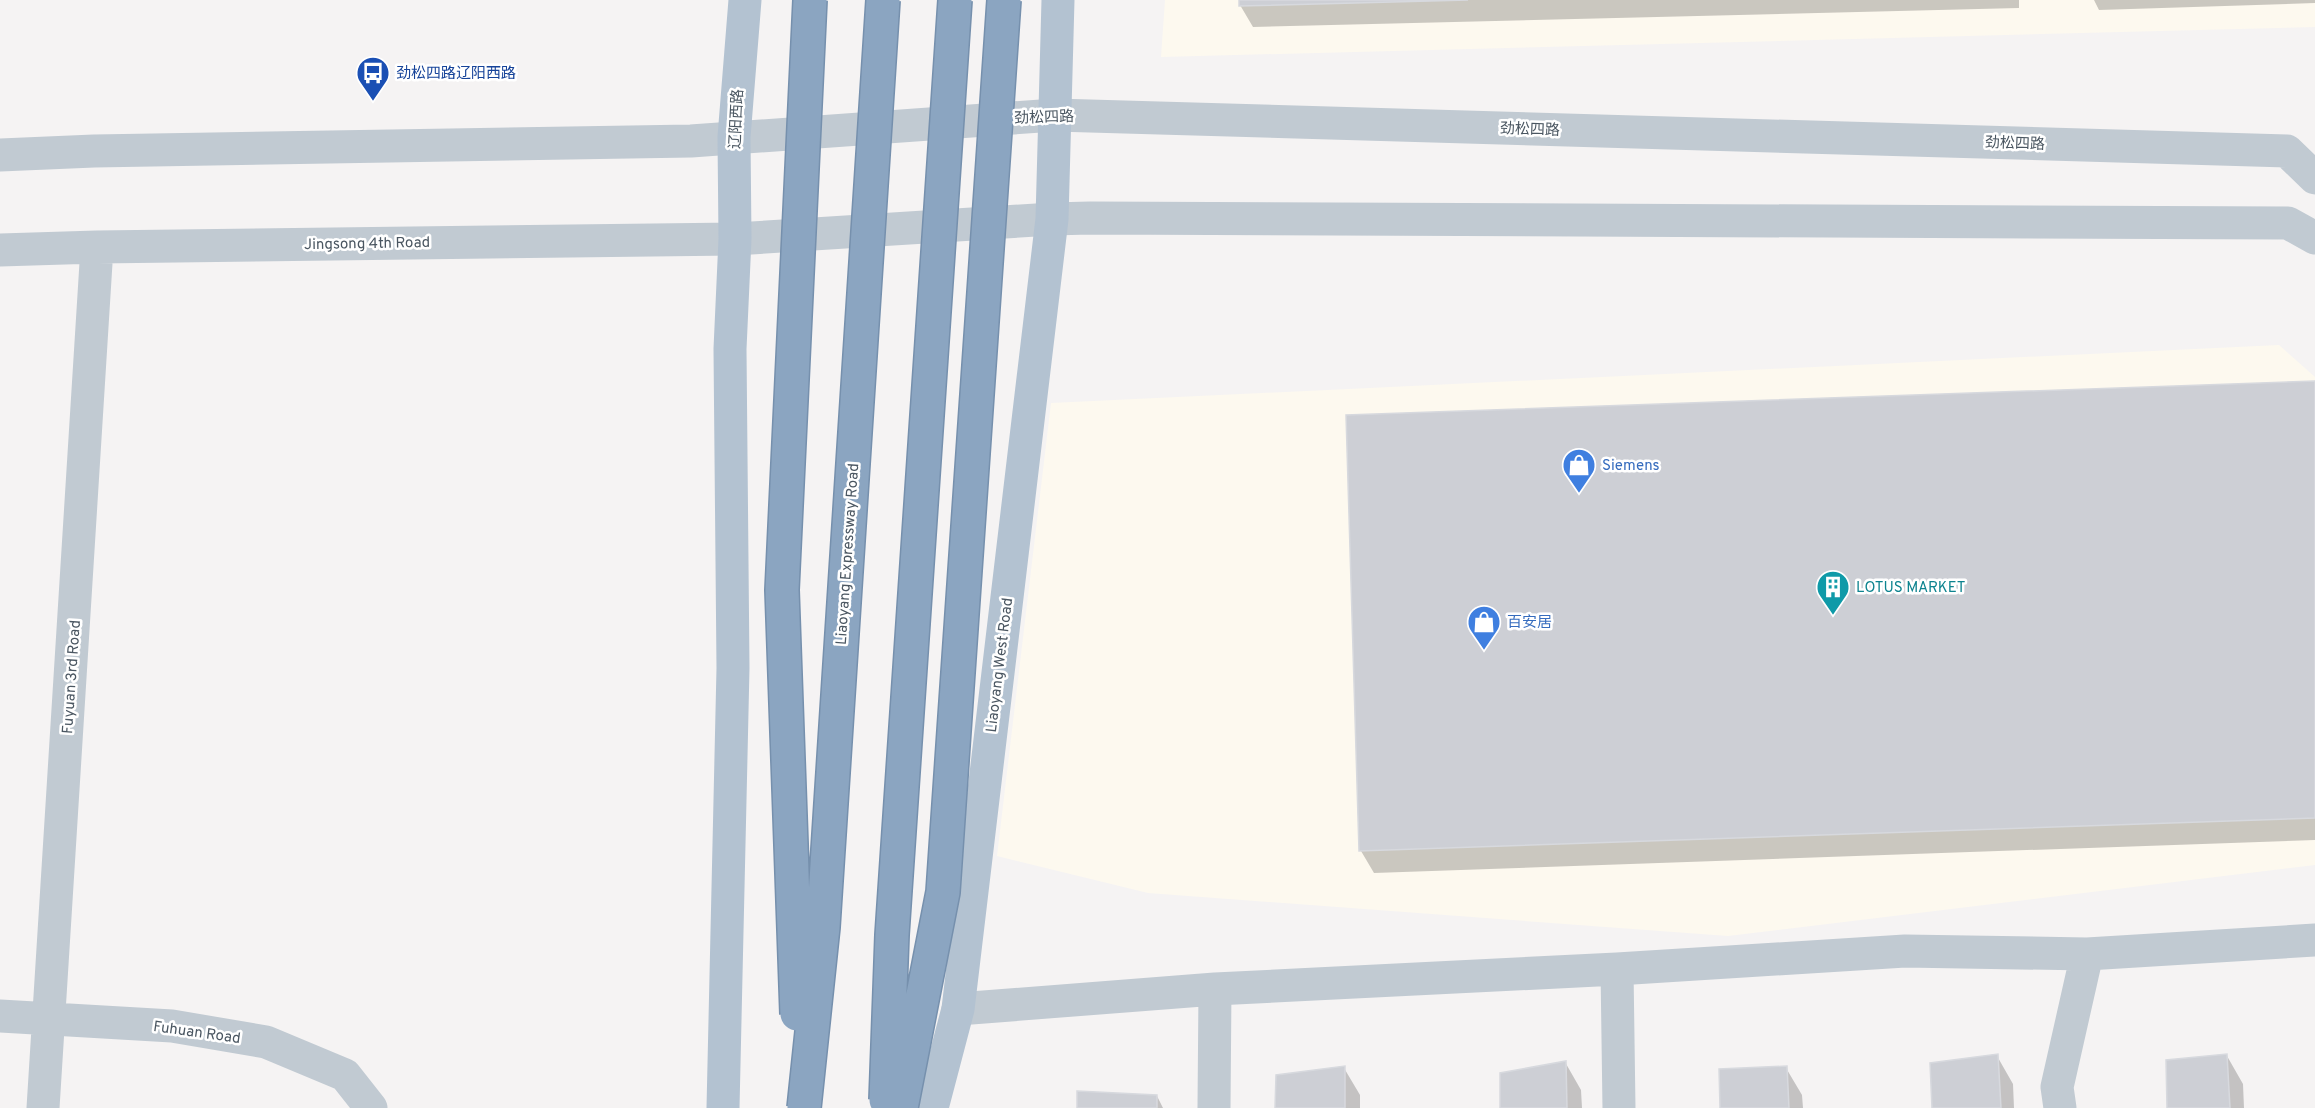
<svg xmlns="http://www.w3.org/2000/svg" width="2315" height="1108" viewBox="0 0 2315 1108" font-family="Overpass,'Noto Sans SC',sans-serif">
  <rect width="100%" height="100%" fill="#f5f3f3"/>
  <!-- commercial -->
  <path fill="#fdf9ef" d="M 1165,0 L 2315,0 L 2315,27 L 1161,57 Z
    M 2279,345 L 2315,377 L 2315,865 L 1728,936 L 1148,893 L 997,856 L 1051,403 Z"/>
  <!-- shadow -->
  <path fill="#0003" d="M 1240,0 L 2019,0 L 2019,8 L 1253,27 L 1240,5 Z
    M 2094,0 L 2315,0 L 2315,3 L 2099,10 Z
    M 2315,383 L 2315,840 L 1374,873 L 1361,851 Z
    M 1997,1056 L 2013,1084 L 2014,1108 L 1933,1108 Z
    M 2227,1056 L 2243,1084 L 2244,1108 L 2168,1108 Z
    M 1565,1062 L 1581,1090 L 1582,1108 L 1501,1108 Z
    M 1344,1068 L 1360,1095 L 1360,1108 L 1277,1108 Z
    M 1786,1068 L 1802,1095 L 1803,1108 L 1722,1108 Z
    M 1157,1096 L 1163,1108 L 1078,1108 Z"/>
  <!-- building -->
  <path fill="#cdcfd5" stroke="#d7d9de" stroke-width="1.5" d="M 1239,0 L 1468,0 L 1239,6 Z
    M 2315,381 L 2315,818 L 1359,851 L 1346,415 Z
    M 1998,1054 L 2001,1108 L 1932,1108 L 1930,1063 Z
    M 2227,1054 L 2230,1108 L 2167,1108 L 2166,1060 Z
    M 1566,1061 L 1567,1108 L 1500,1108 L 1500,1073 Z
    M 1345,1066 L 1345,1108 L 1275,1108 L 1276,1075 Z
    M 1787,1066 L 1789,1108 L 1720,1108 L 1719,1069 Z
    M 1077,1091 L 1157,1095 L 1157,1108 L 1077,1108 Z"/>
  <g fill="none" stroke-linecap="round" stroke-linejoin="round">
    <!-- minor -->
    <path stroke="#c1cad2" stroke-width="33" d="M 0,155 L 94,151 L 691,141 L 1055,115 L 2287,151 L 2315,178
      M 0,250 L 97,247 L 735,239 L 1052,219 L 1090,218 L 2288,223 L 2315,238
      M 1617,969 L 1619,1108
      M 958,1009 L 1215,989 L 1617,969 L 1905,951 L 2087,954 L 2315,940
      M 0,1016 L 172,1026 L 266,1042 L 345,1075 L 371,1108
      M 43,1108 L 97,247
      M 1214,1108 L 1215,989
      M 2060,1108 L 2057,1087 L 2087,954"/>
    <!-- major -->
    <path stroke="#b3c2d1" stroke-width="33" d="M 723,1108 L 733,668 L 730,349 L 735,239 L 734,137 L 745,0
      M 932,1108 L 958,1009 L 1052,219 L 1058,0"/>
    <!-- highway-bridge casing -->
    <g stroke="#7690ad" stroke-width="36" stroke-linecap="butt">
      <path id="highway-bridge" d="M 797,1014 L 782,590 L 810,0
        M 886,1100 L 892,935 L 955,0
        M 804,1108 L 823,927 L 883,0
        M 901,1108 L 943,892 L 1004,0"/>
    </g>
    <!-- highway-bridge -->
    <use href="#highway-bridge" stroke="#8ba5c1" stroke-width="33"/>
  </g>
  <!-- icons -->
  <defs>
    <g id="bus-pin" transform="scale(1.725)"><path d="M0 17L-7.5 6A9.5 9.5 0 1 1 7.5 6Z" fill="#1a4fb4" stroke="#fff"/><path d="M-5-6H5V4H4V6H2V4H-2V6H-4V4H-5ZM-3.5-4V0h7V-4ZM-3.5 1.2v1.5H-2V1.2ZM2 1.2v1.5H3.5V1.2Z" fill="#fff"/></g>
    <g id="shop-pin" transform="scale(1.725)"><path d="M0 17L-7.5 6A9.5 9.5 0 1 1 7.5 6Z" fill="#3f7fe0" stroke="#fff"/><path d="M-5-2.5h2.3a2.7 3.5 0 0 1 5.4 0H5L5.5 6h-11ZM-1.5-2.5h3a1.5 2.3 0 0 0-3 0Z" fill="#fff"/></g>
    <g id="building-pin" transform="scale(1.725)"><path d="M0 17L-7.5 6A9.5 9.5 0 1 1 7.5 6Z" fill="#0f9aa8" stroke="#fff"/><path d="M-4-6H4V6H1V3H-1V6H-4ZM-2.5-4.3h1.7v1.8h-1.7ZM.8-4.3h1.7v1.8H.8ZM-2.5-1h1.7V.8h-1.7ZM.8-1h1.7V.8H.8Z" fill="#fff"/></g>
  </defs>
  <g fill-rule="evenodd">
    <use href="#bus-pin" x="373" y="73"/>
    <use href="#shop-pin" x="1579" y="465"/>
    <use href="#building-pin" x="1833" y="587"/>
    <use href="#shop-pin" x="1484" y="622"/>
  </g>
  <g text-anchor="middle" stroke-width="5" stroke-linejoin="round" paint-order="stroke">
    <!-- transit labels -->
    <g font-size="15" fill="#164399" stroke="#fff" text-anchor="start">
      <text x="396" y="78">劲松四路辽阳西路</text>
    </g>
    <!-- street labels -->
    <g font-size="15" fill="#4a5661" stroke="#fff">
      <text transform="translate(1044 117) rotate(-2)" y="5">劲松四路</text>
      <text transform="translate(736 119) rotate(-87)" y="5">辽阳西路</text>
      <text transform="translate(1530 129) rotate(2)" y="5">劲松四路</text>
      <text transform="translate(2015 143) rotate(2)" y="5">劲松四路</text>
      <text transform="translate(367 243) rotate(-1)" y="5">Jingsong 4th Road</text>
      <text transform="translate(847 554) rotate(-86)" y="5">Liaoyang Expressway Road</text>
      <text transform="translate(999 665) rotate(-83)" y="5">Liaoyang West Road</text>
      <text transform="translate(71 677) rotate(-86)" y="5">Fuyuan 3rd Road</text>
      <text transform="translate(197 1032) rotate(8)" y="5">Fuhuan Road</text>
    </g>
    <!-- shop labels -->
    <g font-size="15" fill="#366cbe" stroke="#fff" text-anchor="start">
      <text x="1602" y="470">Siemens</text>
      <text x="1507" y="627">百安居</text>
    </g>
    <!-- culture labels -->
    <g font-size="15" fill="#0d838f" stroke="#fff" text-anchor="start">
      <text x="1856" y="592">LOTUS MARKET</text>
    </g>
  </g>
</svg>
